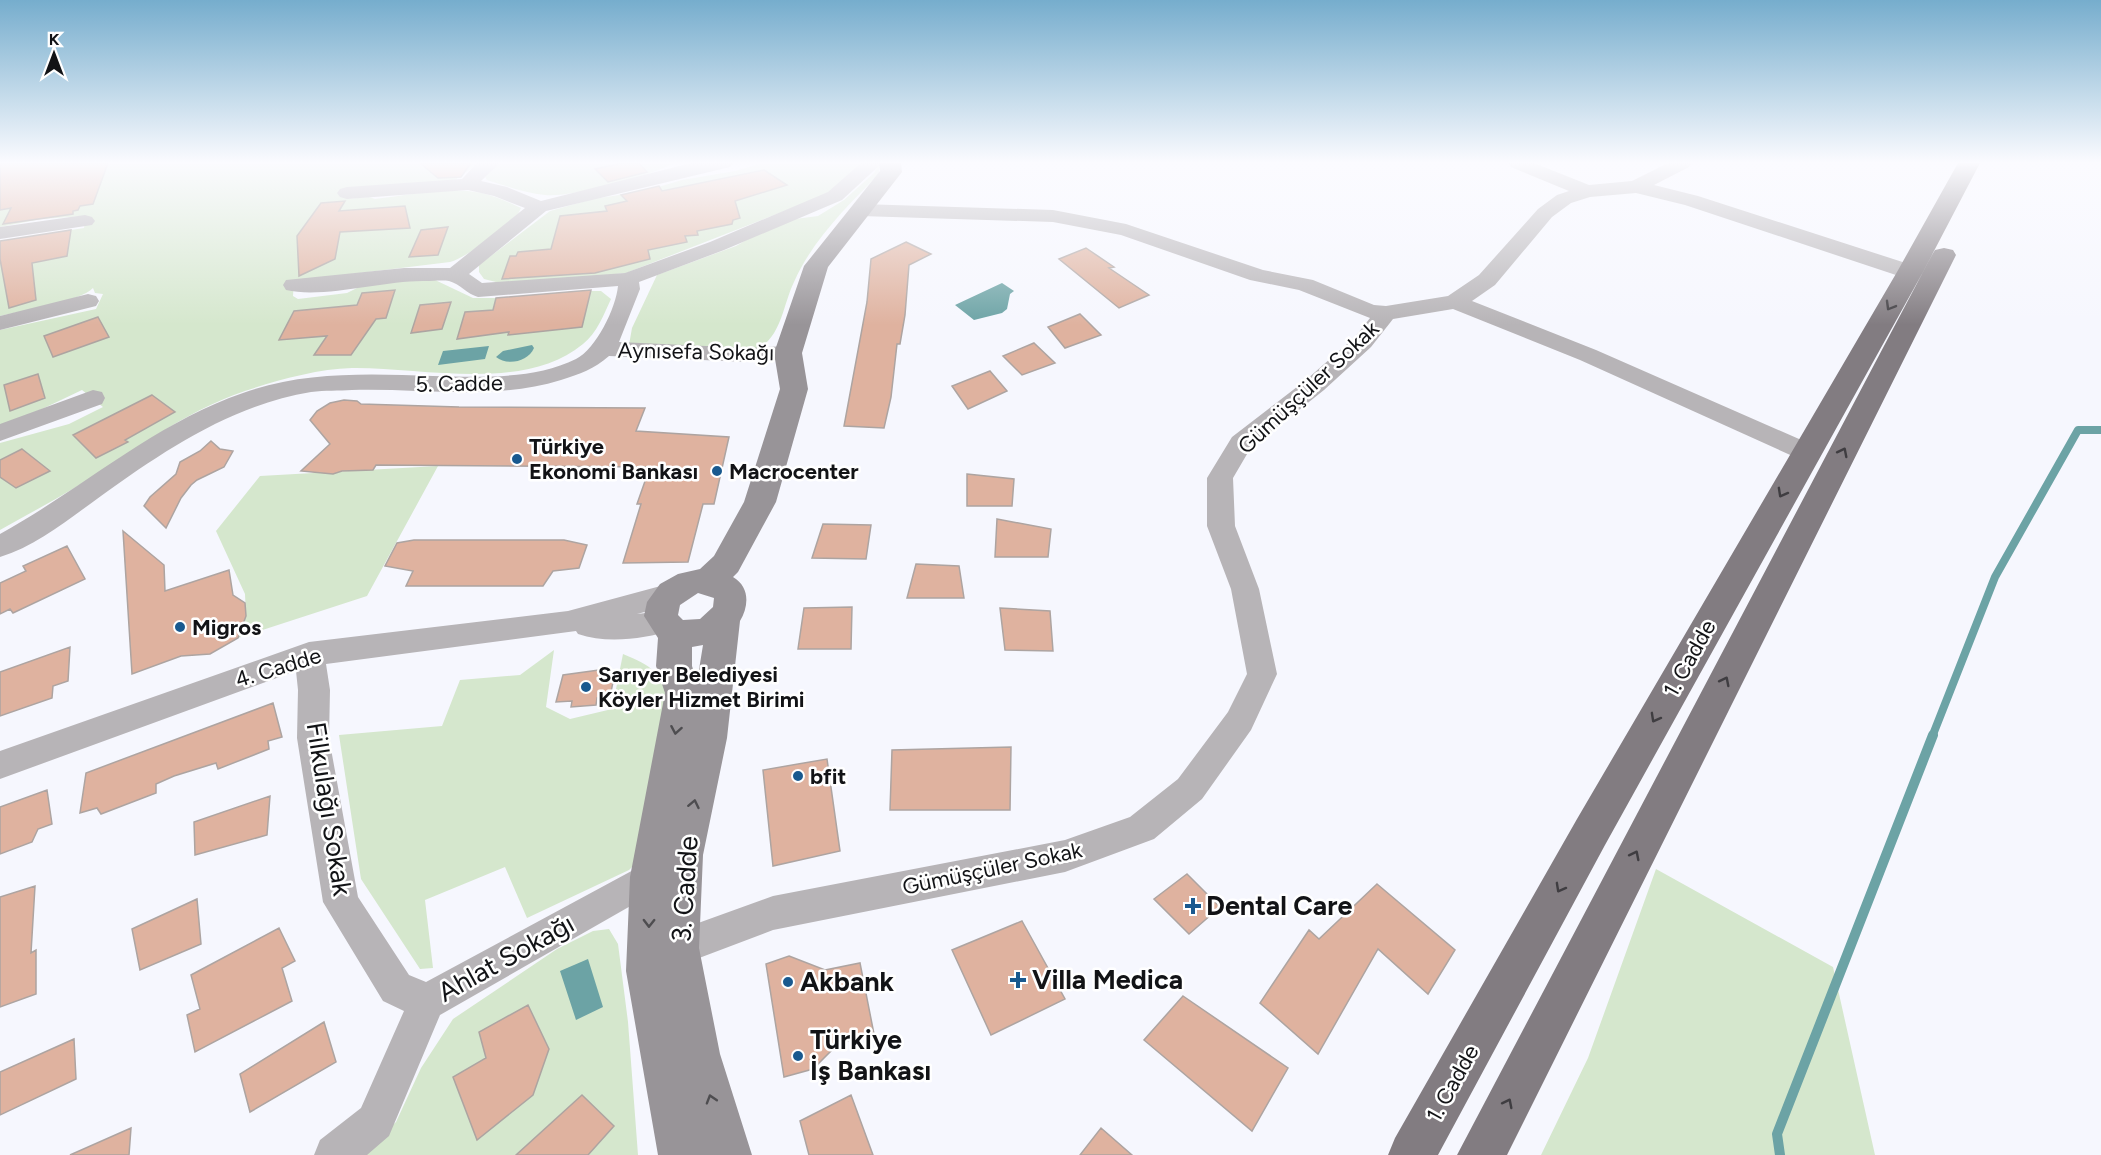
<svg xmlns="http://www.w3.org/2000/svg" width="2101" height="1155" viewBox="0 0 2101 1155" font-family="Figtree,sans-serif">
  <rect width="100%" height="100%" fill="#f6f7fe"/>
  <!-- green -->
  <path fill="#d5e7cd" d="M 0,163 L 479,163 L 455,180 L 346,199 L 369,197 L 375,199 C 410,195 447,186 482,193 C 495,196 508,202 521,208 L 518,214 C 500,228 471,256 450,262 L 294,281 L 293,296 L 298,299 L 347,293 L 365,284 L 433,279 L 473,298 L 504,298 L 576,291 L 601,291 L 611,299 C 604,314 597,333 583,344 C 524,393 422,367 352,368 C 317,369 278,380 245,391 C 181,413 133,452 76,487 C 51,502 25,516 0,530 L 0,443 L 69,424 L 103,407 L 82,390 L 40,410 L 0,425 L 0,330 L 96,309 L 103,294 L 95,293 L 93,288 C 80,302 20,311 0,316 L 0,241 L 84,228 L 86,216 L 41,219 L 0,227 Z
    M 499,163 L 674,163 C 650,176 571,198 545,195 C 525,193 506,186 487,180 L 485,177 Z
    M 763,163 L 860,163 L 850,178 L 825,195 L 626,273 L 545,281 L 496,282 L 484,279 L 479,272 L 479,265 L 550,211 L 593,199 L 645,191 L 682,180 L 735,171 Z
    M 879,164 L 879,174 C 847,206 812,241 794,282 C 782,307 782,338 754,351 L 629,345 L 632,328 L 657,275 L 736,246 L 762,231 L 795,219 L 818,216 L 844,200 L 874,173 Z
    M 438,466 L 367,596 L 238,638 L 246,616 L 245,594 L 216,531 L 260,476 Z
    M 554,650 L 546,707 L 570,719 L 612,709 L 623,654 C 652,666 660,671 669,702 L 635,864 L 629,870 L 527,918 L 505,867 L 425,900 L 433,968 L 420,969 L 361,879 L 339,735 L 442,726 L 460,680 L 520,675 Z
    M 1656,869 L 1833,967 L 1875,1155 L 1541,1155 L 1588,1058 Z
    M 609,929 L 618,944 L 628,1022 L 638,1155 L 360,1155 L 396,1122 L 421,1068 L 453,1019 L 557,949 L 593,931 Z"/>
  <!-- water -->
  <path fill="#6ca3a5" d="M 1002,283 L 1014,291 L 1010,294 L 1007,309 L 1002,313 L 974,320 L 955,305 Z
    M 532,345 L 534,348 C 528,362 507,366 496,357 L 503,351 Z
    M 489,346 L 485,359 L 438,365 L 443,351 Z
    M 588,959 L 603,1007 L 576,1020 L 560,971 Z"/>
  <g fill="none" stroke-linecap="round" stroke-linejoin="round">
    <!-- stream-far1 -->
    <path stroke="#6ca3a5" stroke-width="8" d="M 1932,737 L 1995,577 L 2078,430 L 2101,430"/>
    <!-- stream -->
    <path stroke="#6ca3a5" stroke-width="10" d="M 1780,1155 L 1777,1134 L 1933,735"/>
  </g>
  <!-- building -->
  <path fill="#dfb29f" stroke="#ada4a1" stroke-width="1.5" d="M 0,163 L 108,163 L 93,204 L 80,206 L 78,210 L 73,211 L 73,214 L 3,224 L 11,208 L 0,210 Z
    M 420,163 L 471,163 L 461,177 L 438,178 Z
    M 622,163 L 639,163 L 647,172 L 608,182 L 595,169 Z
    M 764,170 L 787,185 L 735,201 L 740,218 L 733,220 L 732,224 L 697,231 L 698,235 L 685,236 L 687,242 L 648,250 L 650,259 L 595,273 L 502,279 L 510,256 L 516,256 L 518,252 L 551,249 L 560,216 L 607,211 L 605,206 L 627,201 L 621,195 L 659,186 L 662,191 Z
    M 345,201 L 339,211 L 405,206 L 410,228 L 340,232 L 335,259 L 299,276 L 297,236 L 321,203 Z
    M 448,227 L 438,255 L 409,257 L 421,230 Z
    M 71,230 L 67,256 L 32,263 L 36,300 L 9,308 L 0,259 L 0,241 Z
    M 906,242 L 931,254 L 909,265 L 905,315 L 900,344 L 897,344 L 891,397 L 884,428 L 844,426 L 867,302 L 871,259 Z
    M 1086,248 L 1114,267 L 1109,268 L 1149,295 L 1119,308 L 1059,259 Z
    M 395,290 L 386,318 L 376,319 L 351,355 L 314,355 L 327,336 L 279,340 L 294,311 L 357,305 L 362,293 Z
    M 591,290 L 582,327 L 508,335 L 509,332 L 457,339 L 465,312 L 493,310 L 496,298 Z
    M 451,302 L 442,329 L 411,333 L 420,305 Z
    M 1080,314 L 1101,335 L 1065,348 L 1048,327 Z
    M 98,317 L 109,337 L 53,357 L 44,336 Z
    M 1034,343 L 1055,363 L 1022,375 L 1003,356 Z
    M 990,371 L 1007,391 L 968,409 L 952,386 Z
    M 38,374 L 45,398 L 10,411 L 4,385 Z
    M 152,395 L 175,412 L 125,440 L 128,442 L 96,458 L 73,435 Z
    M 344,400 L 357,401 L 361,404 L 459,407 L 645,408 L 636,431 L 729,437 L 714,504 L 703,504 L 688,562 L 623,563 L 641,504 L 637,504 L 650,467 L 376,465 L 373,470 L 342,471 L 333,474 L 301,471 L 330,444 L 310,420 L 317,411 L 330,403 Z
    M 211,441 L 220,449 L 233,451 L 224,467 L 197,480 L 191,485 L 181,498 L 166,528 L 144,506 L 150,497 L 176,474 L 180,462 L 200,451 Z
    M 22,449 L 50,471 L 16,488 L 0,477 L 0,460 Z
    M 967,474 L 1014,479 L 1012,506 L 967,506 Z
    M 997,519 L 1051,529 L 1048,557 L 995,557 Z
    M 823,524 L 871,525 L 866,559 L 812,558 Z
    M 123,531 L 164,565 L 165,591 L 229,570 L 233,595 L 245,603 L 246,616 L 238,638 L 210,654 L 181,656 L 132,674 Z
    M 414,540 L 564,540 L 587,545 L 579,568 L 553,571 L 543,586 L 406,586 L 413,571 L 385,566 L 397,543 Z
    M 67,546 L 85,579 L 13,613 L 10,609 L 0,614 L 0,583 L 26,571 L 23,566 Z
    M 916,564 L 959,566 L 964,598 L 907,598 Z
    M 852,607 L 851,649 L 798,649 L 804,608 Z
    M 1000,608 L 1050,611 L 1053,651 L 1005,650 Z
    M 70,647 L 68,681 L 53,686 L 52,698 L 0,716 L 0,672 Z
    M 606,669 L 614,677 L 610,697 L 597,698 L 596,705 L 571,707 L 572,701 L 556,702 L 563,675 Z
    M 273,703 L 282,737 L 268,741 L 269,749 L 218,769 L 216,763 L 174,776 L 156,784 L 156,793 L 101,814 L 97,808 L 80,813 L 86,773 Z
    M 1011,747 L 1010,810 L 890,810 L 892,750 Z
    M 827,759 L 840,851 L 773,866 L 763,770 Z
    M 47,790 L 52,824 L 38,829 L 32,842 L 0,854 L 0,807 Z
    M 270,796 L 267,835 L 195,855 L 194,822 Z
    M 1187,874 L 1220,907 L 1189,934 L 1154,899 Z
    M 1377,884 L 1455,950 L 1428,994 L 1378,949 L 1318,1054 L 1260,1003 L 1309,930 L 1319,939 Z
    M 35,886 L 31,953 L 36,950 L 36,994 L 0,1007 L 0,897 Z
    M 197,899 L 201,944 L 140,970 L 132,929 Z
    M 1022,921 L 1065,999 L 991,1035 L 952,950 Z
    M 279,928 L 295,961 L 282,968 L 292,1001 L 195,1052 L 187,1015 L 200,1009 L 191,975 Z
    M 789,956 L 825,970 L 860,963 L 874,1034 L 839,1043 L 813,1069 L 784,1077 L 766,964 Z
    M 1183,996 L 1288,1068 L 1252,1131 L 1144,1040 Z
    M 528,1005 L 549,1049 L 533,1095 L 477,1140 L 453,1077 L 486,1058 L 479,1032 Z
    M 324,1022 L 336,1062 L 250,1112 L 240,1074 Z
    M 74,1039 L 76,1079 L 0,1115 L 0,1072 Z
    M 582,1095 L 614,1126 L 588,1155 L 516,1155 Z
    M 851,1095 L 873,1155 L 809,1155 L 800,1121 Z
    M 131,1128 L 129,1155 L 70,1155 Z
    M 1101,1128 L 1132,1155 L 1080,1155 Z"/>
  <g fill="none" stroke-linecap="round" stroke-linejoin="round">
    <!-- minor -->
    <path fill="#b7b4b7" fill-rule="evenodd" d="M 477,163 L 500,163 L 481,181 L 507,187 L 541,201 L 691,163 L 733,163 L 730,167 L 546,211 L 469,274 L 482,283 L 625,273 L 710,242 L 828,192 L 861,163 L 882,163 L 842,200 L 724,250 L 639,282 L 640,289 L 619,342 L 749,348 L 788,346 L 796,348 L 800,353 L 796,358 L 749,362 L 609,356 C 594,369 580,374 561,380 C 493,401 422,388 352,390 C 339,391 325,390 311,392 C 232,405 165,450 101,496 C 70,518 37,546 0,557 L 0,534 C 82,489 153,424 243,393 C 304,371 369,374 433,376 C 478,377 534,380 576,359 C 596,349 616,308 618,286 L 478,297 C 467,294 460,284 449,281 C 443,280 433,281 426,281 C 384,280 324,299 286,290 L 283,285 L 286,280 L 404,268 L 450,268 L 525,208 L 494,196 L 468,190 L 347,199 L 340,197 L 337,193 L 340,189 L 347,187 L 462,179 Z
      M 1508,163 L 1534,163 L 1589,185 L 1632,181 L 1668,163 L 1691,163 L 1689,167 L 1654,185 L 1698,196 L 1918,267 L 1921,272 L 1918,277 L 1910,278 L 1902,277 L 1685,205 L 1636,193 L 1590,197 L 1571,203 L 1552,217 L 1495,285 L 1472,301 L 1596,350 L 1815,446 L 1819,452 L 1815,458 L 1806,461 L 1797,458 L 1580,360 L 1453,309 L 1393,319 L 1371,347 L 1324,390 L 1250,449 L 1233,478 L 1235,526 L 1259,589 L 1277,674 L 1251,730 L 1202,799 L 1154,839 L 1065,872 L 773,930 L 678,966 L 665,961 L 660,948 L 665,935 L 773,896 L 1065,840 L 1130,817 L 1178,779 L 1228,712 L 1247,674 L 1231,589 L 1207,526 L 1207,478 L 1232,437 L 1306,380 L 1355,337 L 1370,318 L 1299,290 L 1250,280 L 1121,235 L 1053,222 L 861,216 L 854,214 L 851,210 L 854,206 L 861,204 L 1053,210 L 1126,224 L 1263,270 L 1313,280 L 1374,305 L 1386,306 L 1448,296 L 1479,275 L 1538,209 L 1557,195 L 1569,191 L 1511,167 Z
      M 85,215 L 92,217 L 95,221 L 92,225 L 0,239 L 0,227 Z
      M 88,294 L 96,296 L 99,301 L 96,306 L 0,330 L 0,316 Z
      M 93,390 L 102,392 L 105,398 L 102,404 L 0,441 L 0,424 Z
      M 668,584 L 678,587 L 682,595 L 678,603 L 637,614 L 663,611 L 673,614 L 678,622 L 673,630 C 644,639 607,644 578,634 L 576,631 L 326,664 L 330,690 L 329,738 L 358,897 L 409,975 L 426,982 L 650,861 L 662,866 L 668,877 L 662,888 L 440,1015 L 389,1136 L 367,1155 L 314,1155 L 320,1140 L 361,1108 L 404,1011 L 383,1001 L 323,902 L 297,738 L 298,690 L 296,671 L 0,779 L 0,751 L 309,642 L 568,611 Z"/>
    <!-- secondary -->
    <path fill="#989498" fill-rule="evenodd" d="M 879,163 L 901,163 L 902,172 L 828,267 L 802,353 L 808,389 L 776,502 L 738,572 L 733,577 C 750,587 749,606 740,621 L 727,738 L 703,855 L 699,948 L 720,1054 L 752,1155 L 658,1155 L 626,971 L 630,877 L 665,693 L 656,666 L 658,638 L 644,616 L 647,602 L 660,584 L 678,574 L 700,569 L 714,556 L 744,502 L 780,389 L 774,353 L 804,266 L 880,171 ZM 698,593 L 714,598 L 713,607 L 700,619 L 683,620 L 678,615 L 680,605 ZM 703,645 L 697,682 L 692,666 L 692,647 Z"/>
    <!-- primary -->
    <path fill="#827c81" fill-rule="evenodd" d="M 1958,163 L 1980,163 L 1923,272 L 1605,845 L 1438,1155 L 1388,1155 L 1395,1138 L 1577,819 L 1897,272 Z
      M 1944,248 L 1953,250 L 1956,255 L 1507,1155 L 1457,1155 L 1932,255 L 1935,250 Z"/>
  </g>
  <!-- one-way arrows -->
  <defs><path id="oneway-chevron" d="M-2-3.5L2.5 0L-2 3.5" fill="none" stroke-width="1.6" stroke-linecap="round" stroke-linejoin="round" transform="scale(1.5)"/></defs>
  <g stroke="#3f3d41">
    <use href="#oneway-chevron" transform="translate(1890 306) rotate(120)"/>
    <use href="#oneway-chevron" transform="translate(1843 452) rotate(-63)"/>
    <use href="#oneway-chevron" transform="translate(1782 493) rotate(119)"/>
    <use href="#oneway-chevron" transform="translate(1725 681) rotate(-63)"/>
    <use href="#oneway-chevron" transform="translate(1655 718) rotate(119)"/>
    <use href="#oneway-chevron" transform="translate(1635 855) rotate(-63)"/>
    <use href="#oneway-chevron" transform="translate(1560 888) rotate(119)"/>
    <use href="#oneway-chevron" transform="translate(1508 1103) rotate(-63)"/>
  </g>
  <g stroke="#4e4d50">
    <use href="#oneway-chevron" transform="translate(676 730) rotate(100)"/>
    <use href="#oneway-chevron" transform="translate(694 804) rotate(-78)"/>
    <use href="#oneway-chevron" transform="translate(649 923) rotate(91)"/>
    <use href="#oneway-chevron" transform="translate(711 1099) rotate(-107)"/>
  </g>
  <!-- sky -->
  <linearGradient id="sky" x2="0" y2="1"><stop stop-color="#76adcd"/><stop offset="0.5" stop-color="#fbfbff"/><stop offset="1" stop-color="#fbfbff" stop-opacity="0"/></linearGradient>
  <rect width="2101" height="325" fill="url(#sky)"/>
  <!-- markers -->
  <g fill="#19598f" stroke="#fff" stroke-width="2">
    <circle cx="517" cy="459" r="6"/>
    <circle cx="717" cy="471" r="6"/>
    <circle cx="180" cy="627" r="6"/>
    <circle cx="586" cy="687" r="6"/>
    <circle cx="798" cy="776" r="6"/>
    <path d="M1190 897h6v6h6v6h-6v6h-6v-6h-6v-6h6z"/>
    <path d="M1015 971h6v6h6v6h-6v6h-6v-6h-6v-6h6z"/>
    <circle cx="788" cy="982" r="6"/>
    <circle cx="798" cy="1056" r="6"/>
  </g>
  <g text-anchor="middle" stroke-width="5" stroke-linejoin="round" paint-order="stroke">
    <!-- street labels -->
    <g font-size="22" fill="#121316" stroke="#fff">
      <text transform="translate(696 351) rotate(1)" y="8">Aynısefa Sokağı</text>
      <text transform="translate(459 383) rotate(-1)" y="8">5. Cadde</text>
      <text transform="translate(1308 387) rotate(-43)" y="8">Gümüşçüler Sokak</text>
      <text transform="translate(1689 658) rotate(-61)" y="8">1. Cadde</text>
      <text transform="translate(278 667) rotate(-17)" y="8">4. Cadde</text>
      <text transform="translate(992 868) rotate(-12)" y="8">Gümüşçüler Sokak</text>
      <text transform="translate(1452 1083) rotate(-61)" y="8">1. Cadde</text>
    </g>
    <!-- poi labels -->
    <g font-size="22" font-weight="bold" fill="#121316" stroke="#fff" text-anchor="start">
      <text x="529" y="454">Türkiye<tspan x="529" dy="25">Ekonomi Bankası</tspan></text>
      <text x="729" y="479">Macrocenter</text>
      <text x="192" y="635">Migros</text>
      <text x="598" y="682">Sarıyer Belediyesi<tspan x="598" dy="25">Köyler Hizmet Birimi</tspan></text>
      <text x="810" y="784">bfit</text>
    </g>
    <!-- near-street labels -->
    <g font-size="27" fill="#121316" stroke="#fff">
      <text transform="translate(329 809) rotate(81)" y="9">Filkulağı Sokak</text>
      <text transform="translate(685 889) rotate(-86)" y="9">3. Cadde</text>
      <text transform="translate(506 958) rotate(-29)" y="9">Ahlat Sokağı</text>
    </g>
    <!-- near-poi labels -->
    <g font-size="27" font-weight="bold" fill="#121316" stroke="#fff" text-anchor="start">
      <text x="1206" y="915">Dental Care</text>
      <text x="1032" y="989">Villa Medica</text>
      <text x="800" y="991">Akbank</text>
      <text x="810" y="1049">Türkiye<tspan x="810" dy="31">İş Bankası</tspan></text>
    </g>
  </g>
  <!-- north arrow -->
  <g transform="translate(54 54)" stroke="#ffffff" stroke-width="4.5" paint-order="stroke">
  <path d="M0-4.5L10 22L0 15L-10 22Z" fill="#121316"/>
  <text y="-9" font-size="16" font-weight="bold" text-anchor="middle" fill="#121316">K</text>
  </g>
</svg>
